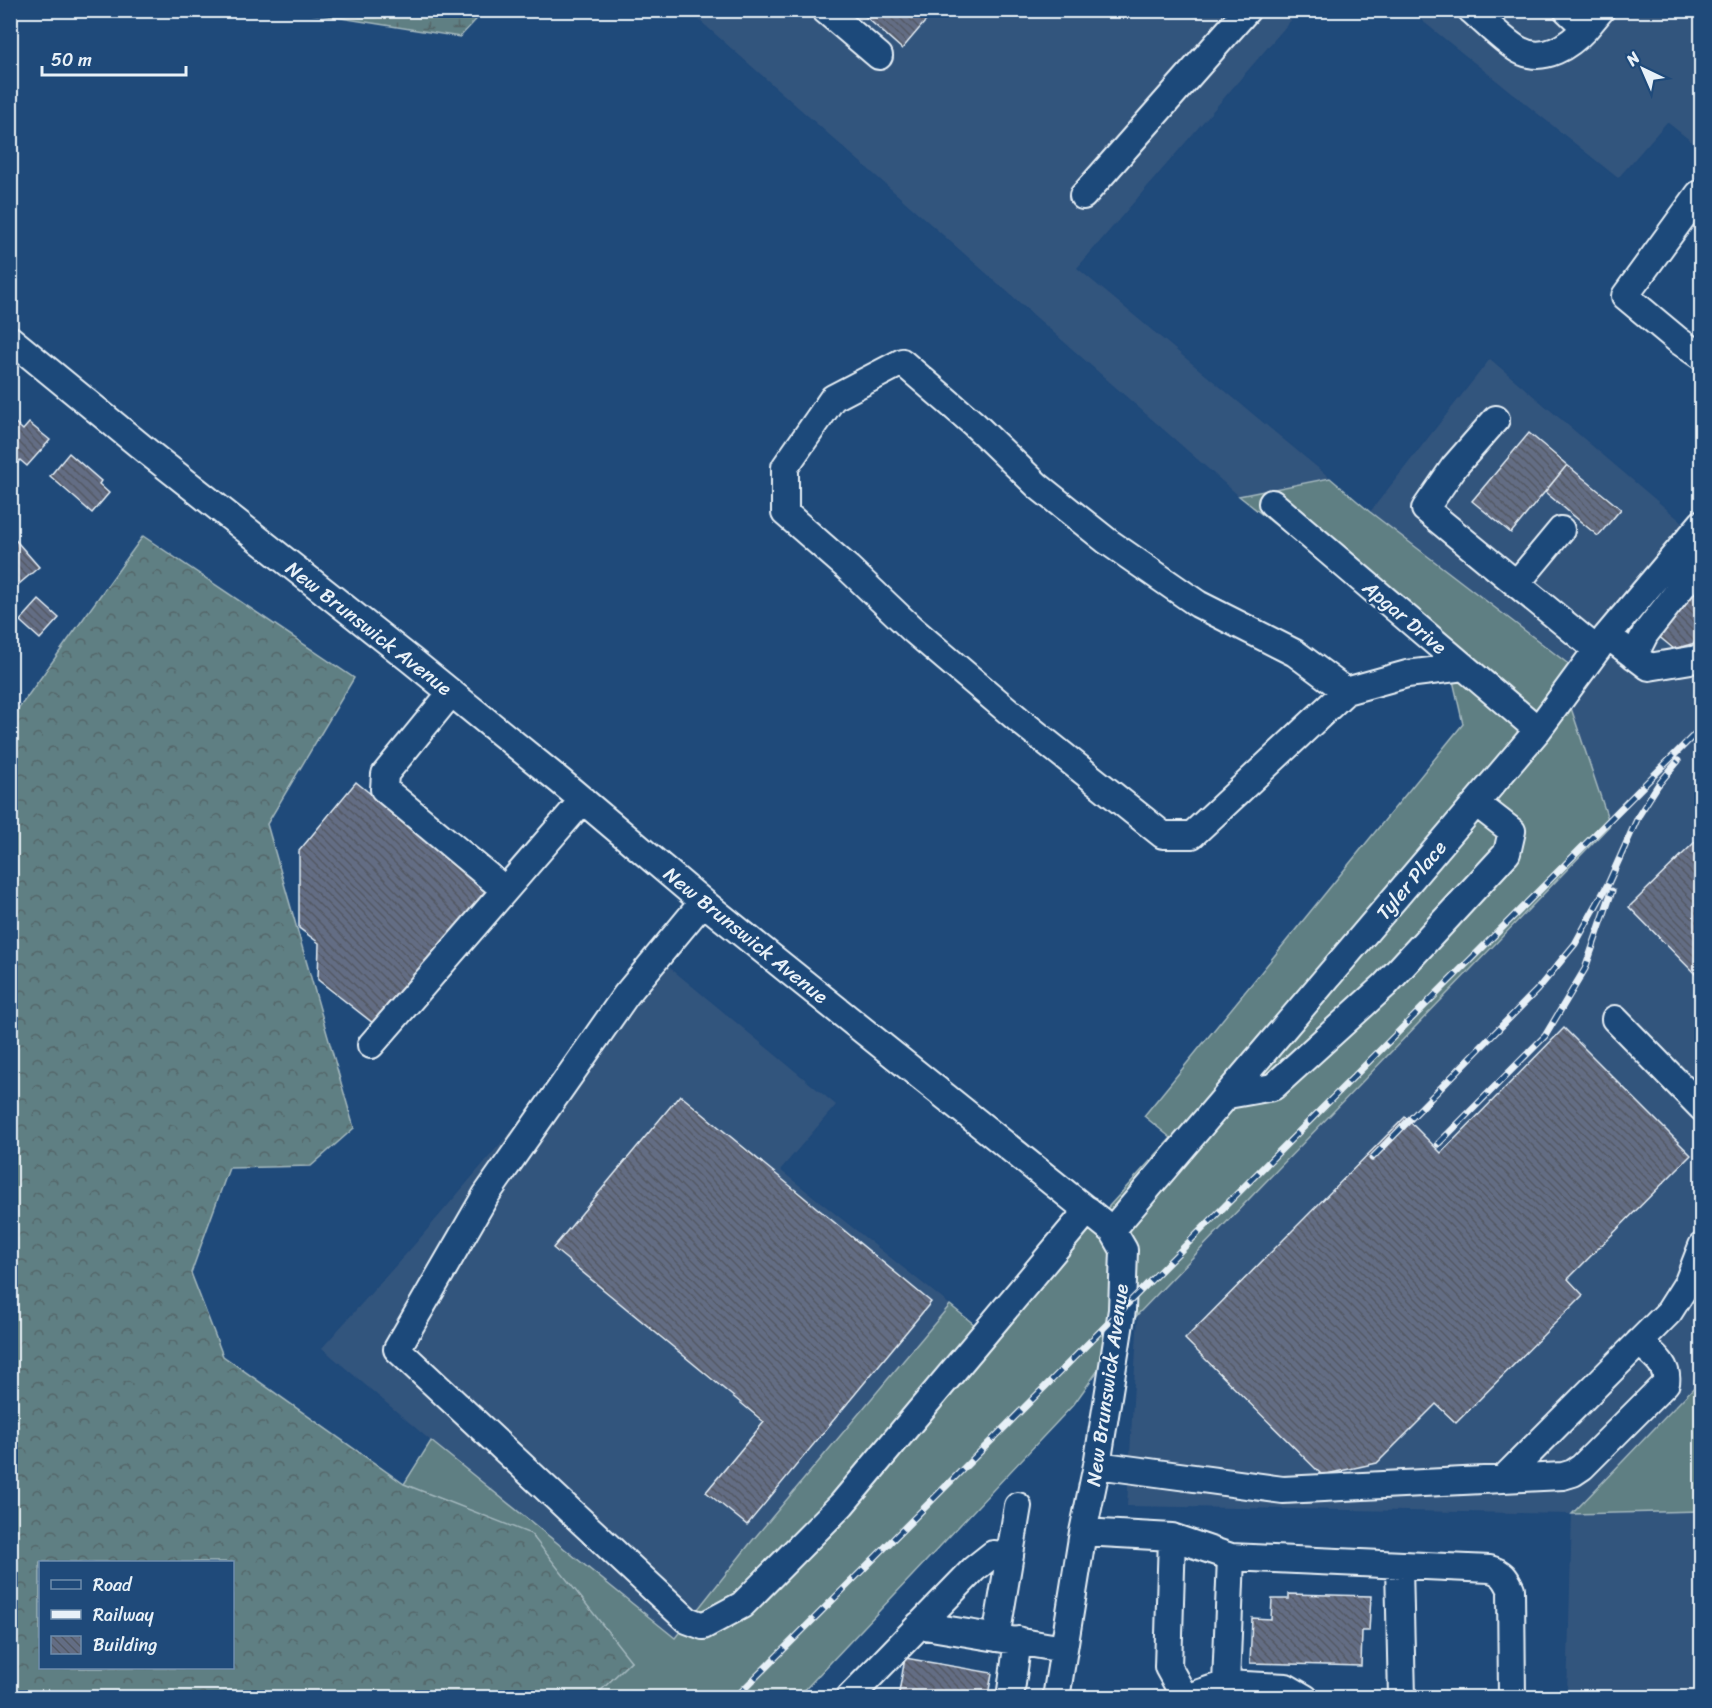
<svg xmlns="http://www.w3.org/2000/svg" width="1712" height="1708" viewBox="0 0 1712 1708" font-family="Sriracha,sans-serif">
  <defs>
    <pattern id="forest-crowns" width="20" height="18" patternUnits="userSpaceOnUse" patternTransform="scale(1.5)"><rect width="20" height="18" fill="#5f7f83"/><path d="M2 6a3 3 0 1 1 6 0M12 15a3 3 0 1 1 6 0" fill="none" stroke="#546669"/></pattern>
    <pattern id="wetland-marsh" width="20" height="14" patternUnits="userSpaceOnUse" patternTransform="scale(1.5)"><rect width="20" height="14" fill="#5f7f83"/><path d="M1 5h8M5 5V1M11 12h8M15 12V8" fill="none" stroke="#546669"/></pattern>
    <pattern id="building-back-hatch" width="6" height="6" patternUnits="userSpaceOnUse" patternTransform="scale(1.5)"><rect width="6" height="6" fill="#636d84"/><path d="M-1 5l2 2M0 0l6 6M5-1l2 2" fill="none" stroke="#535964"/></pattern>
  </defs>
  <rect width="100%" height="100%" fill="#1f4a7a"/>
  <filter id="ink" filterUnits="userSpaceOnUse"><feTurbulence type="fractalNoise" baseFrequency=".0167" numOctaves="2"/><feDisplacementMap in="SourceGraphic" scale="12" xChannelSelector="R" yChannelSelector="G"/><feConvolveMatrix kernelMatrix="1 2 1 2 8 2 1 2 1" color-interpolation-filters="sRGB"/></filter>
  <g filter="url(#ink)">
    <!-- built -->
    <path fill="#33547d" d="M 689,11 L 1299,11 L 1077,268 L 1330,478 L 1239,496 Z
      M 1410,11 L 1701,11 L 1701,149 L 1667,122 L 1618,178 Z
      M 1490,359 L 1690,529 L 1701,516 L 1701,1380 L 1572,1514 L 1701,1511 L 1701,1697 L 1567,1697 L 1572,1514 L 1127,1506 L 1138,1314 L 1610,825 L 1566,693 L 1583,675 L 1370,512 Z
      M 658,958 L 836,1105 L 780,1170 L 950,1305 L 752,1541 L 675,1639 L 431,1441 L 322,1348 L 415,1244 Z"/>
    <!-- grass -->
    <path fill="#5f7f83" stroke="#a4b8be" stroke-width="1.5" d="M 1330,478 L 1370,512 L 1584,676 L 1566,693 L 1610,825 L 1138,1314 L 1074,1404 L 798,1697 L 594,1697 L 631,1661 L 404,1484 L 431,1441 L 675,1638 L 752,1541 L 950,1305 L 990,1337 L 1171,1138 L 1144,1116 L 1463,724 L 1449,663 L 1239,496 Z
      M 1701,1380 L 1701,1511 L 1572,1514 Z"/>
    <!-- forest -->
    <path fill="url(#forest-crowns)" stroke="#a4b8be" stroke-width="1.5" fill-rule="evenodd" d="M 143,536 L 354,678 L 267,824 L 354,1128 L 311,1166 L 229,1168 L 191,1273 L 223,1356 L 404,1484 L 531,1534 L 631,1661 L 594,1697 L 11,1697 L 11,719 ZM 40,1562 L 232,1562 L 232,1668 L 40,1668 Z"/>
    <!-- wetland -->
    <path fill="url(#wetland-marsh)" stroke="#a4b8be" stroke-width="1.5" d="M 297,11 L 484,11 L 460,37 Z"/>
    <!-- building -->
    <path fill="url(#building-back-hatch)" stroke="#e8f1f8" stroke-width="1.5" d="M 858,10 L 935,10 L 902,49 Z
      M 12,420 L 23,430 L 29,423 L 50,440 L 27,466 L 20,460 L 13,468 L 10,466 Z
      M 1529,433 L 1567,465 L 1511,533 L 1472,501 Z
      M 69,453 L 101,481 L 99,484 L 109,493 L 92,513 L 50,476 Z
      M 1567,465 L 1621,509 L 1598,536 L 1545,492 Z
      M 11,535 L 39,567 L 13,589 L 10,587 Z
      M 1702,581 L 1702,641 L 1674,649 L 1657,635 Z
      M 39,600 L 59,618 L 40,639 L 20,621 Z
      M 356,782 L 491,892 L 378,1027 L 318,980 L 319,943 L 299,928 L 299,851 Z
      M 1702,835 L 1702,981 L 1629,907 Z
      M 1564,1028 L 1691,1155 L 1568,1279 L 1583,1295 L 1456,1423 L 1436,1404 L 1377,1463 L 1322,1475 L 1185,1339 L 1405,1117 L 1441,1153 Z
      M 680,1095 L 931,1302 L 747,1525 L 706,1492 L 764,1422 L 553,1248 Z
      M 1289,1594 L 1371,1596 L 1369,1631 L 1362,1631 L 1361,1666 L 1250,1663 L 1252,1618 L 1271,1619 L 1272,1599 L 1289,1599 Z
      M 905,1658 L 992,1673 L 988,1696 L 976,1694 L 975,1698 L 898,1698 Z"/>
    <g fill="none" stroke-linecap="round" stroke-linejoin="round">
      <!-- minor casing -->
      <g stroke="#e8f1f8" stroke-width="30">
        <path id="minor" d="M 825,10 L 879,56
          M 1471,10 C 1484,21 1506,43 1519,50 C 1544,64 1570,45 1586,28
          M 1567,10 L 1586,28 L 1601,10
          M 1083,196 L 1247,10
          M 1702,196 L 1699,194 L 1625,296 L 1679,341 L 1702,357
          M 10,339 L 149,453 L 411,660 L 560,781 L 703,902 L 1113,1231 L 1124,1250 L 1122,1310 L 1097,1465 L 1083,1532 L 1056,1698
          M 1496,419 L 1454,467 L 1425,509 L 1597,650
          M 1272,503 L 1538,730
          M 1517,583 L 1561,530
          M 1620,645 L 1649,667 L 1697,659 L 1702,656
          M 1634,656 L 1645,634 L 1702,561
          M 1346,691 L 1192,835 L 1163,835 L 1019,720 L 912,629 L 848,568 L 785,513 L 785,467 L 833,398 L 902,362 L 974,424 L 1038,486 L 1107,541 L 1198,604 L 1295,653 L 1346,691 L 1407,674 L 1464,667
          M 451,693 L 385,774 L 384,789 L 505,890
          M 703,902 L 626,995 L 486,1195 L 397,1349 L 687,1620 L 703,1626 L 742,1605 L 842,1504 L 1088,1210
          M 1615,1019 L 1702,1108
          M 371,1045 L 583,800
          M 1228,1095 L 1273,1087 L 1385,985 L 1507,853 L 1512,831 L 1476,803
          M 1112,1230 L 1538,730 L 1607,636 L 1702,523
          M 1097,1465 L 1283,1490 L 1563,1476 L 1573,1473 L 1582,1467 L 1666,1383 C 1669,1364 1651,1353 1639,1342
          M 1504,1478 L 1669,1312 L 1688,1282 L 1702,1246
          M 1083,1532 L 1172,1537 L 1231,1557 L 1490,1569 C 1502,1572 1506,1578 1511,1589 L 1512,1698
          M 1172,1537 L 1168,1667 L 1185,1698
          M 1399,1566 L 1402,1698
          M 919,1625 L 1064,1649
          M 996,1638 L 1018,1506
          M 1226,1684 L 1231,1557
          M 849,1698 L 974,1569 L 993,1554 L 1010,1556
          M 1010,1698 L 1018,1640
          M 1185,1698 L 1226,1684 L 1286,1687 L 1305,1698"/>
      </g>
      <!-- minor -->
      <use href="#minor" stroke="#1f4a7a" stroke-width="26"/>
      <!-- rail casing -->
      <g stroke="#e8f1f8" stroke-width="7">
        <path id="rail" d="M 1438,1144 L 1545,1036 L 1585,969 L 1612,891
          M 1372,1158 L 1537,990 L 1575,944 L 1608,884 L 1639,815 L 1658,785 L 1678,761
          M 735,1698 L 1702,727"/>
      </g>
      <!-- rail -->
      <use href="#rail" stroke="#1f4a7a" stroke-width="4.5" stroke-dasharray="14" stroke-linecap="butt"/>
    </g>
  </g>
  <g text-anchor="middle" stroke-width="4.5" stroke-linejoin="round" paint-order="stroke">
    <!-- street labels -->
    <g font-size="20" fill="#e8f1f8" stroke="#1f4a7a">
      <text transform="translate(1405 617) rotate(40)" y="7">Apgar Drive</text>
      <text transform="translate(369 628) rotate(38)" y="7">New Brunswick Avenue</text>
      <text transform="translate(1411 880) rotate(-50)" y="7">Tyler Place</text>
      <text transform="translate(746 935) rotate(39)" y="7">New Brunswick Avenue</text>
      <text transform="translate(1107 1385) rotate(-82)" y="7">New Brunswick Avenue</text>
    </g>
  </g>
  <!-- margin -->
  <rect width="1712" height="1708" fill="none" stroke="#1f4a7a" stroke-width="36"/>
  <rect x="18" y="18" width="1676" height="1672" fill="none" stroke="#e8f1f8" stroke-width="2" filter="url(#ink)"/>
  <!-- legend -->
  <rect x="39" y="1561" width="195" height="108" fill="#1f4a7a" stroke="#6f8dac" stroke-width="1.5"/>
  <rect x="51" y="1580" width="30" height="9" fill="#1f4a7a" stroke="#6f8dac" stroke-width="1.5"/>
  <text x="93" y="1591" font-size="18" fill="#e8f1f8">Road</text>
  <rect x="51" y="1610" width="30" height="9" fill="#e8f1f8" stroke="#6f8dac" stroke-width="1.5"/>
  <text x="93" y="1621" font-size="18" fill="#e8f1f8">Railway</text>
  <rect x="51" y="1636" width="30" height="18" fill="url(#building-back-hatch)" stroke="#6f8dac" stroke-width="1.5"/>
  <text x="93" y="1651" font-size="18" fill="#e8f1f8">Building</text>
  <!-- north arrow -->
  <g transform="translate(1643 69) rotate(316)" stroke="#1f4a7a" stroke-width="4.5" paint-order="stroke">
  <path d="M0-4.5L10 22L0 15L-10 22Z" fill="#e8f1f8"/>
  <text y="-9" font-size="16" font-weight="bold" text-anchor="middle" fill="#e8f1f8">N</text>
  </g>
  <!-- scale -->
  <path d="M42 66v9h144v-9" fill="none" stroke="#e8f1f8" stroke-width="3"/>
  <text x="51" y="66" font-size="18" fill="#e8f1f8" stroke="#1f4a7a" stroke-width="4.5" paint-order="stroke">50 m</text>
</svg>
